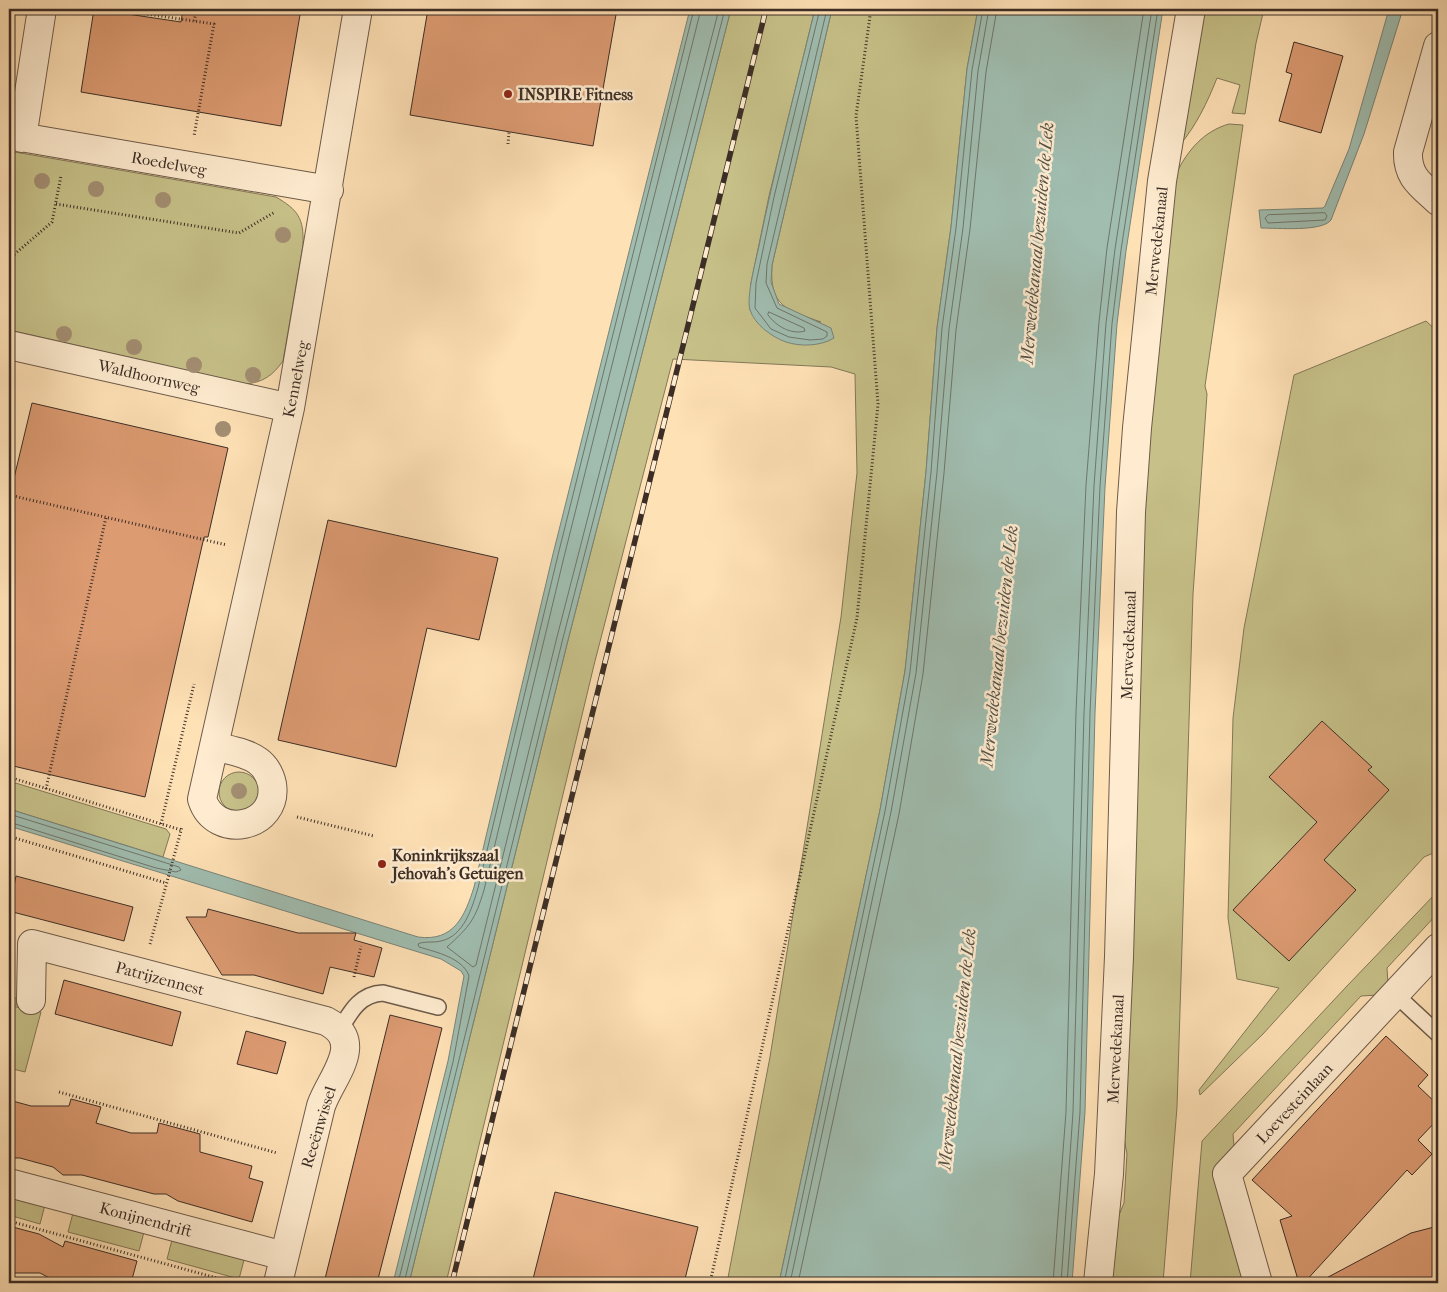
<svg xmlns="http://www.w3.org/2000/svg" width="1447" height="1292" viewBox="0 0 1447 1292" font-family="'IM FELL French Canon',serif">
  <rect width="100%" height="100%" fill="#ffe1b6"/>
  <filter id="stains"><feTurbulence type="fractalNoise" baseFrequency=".004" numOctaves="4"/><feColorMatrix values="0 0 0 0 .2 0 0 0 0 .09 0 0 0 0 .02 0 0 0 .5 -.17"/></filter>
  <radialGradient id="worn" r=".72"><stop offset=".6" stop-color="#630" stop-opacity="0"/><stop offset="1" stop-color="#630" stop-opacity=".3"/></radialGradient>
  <!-- green -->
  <path fill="#c7c189" stroke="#827858" d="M 731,9 L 815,9 L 769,196 L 751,283 L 750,310 L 821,322 C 787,310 769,307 772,265 L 832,9 L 978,9 L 967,69 L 951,227 L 937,328 L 926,472 L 905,671 L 880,810 L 779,1283 L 727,1283 L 770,1057 L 841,617 L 857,473 L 855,374 L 831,367 L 673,359 L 594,665 L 446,1283 L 409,1283 L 568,640 Z
    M 1201,9 L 1264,9 L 1256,43 L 1245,114 L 1232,113 L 1240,85 L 1217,78 C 1207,103 1197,124 1180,145 Z
    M 1229,124 L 1243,125 L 1205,386 L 1207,394 L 1193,594 L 1177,1107 L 1163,1283 L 1104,1283 L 1109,1239 L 1124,1203 L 1127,1154 L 1119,1111 L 1146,409 L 1177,172 C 1188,150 1204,131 1229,124 Z
    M 9,151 L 276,197 C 298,210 304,218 303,245 L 283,361 C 273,375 264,382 246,384 L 9,330 Z
    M 1426,321 L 1438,332 L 1438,851 L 1424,857 L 1263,1034 L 1200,1095 L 1199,1090 L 1279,988 L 1237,979 L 1228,918 L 1233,718 L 1244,628 L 1294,375 Z
    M219 792a20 20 0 1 1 40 0a20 20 0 1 1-40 0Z
    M 9,781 L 166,829 L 170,834 L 163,857 L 9,809 Z
    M 1438,891 L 1438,913 L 1387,968 L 1388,985 L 1378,995 L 1361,996 L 1233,1134 L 1245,1283 L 1190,1283 L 1202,1141 L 1347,986 Z
    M 9,998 L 17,998 L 16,1007 L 41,1012 L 25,1072 L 9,1068 Z
    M 9,1195 L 45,1205 L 40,1224 L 9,1215 Z
    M 73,1213 L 144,1232 L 139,1251 L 68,1232 Z
    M 172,1240 L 244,1260 L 239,1279 L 167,1259 Z"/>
  <!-- water -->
  <path fill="#a0bdb0" stroke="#788479" d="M 690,9 L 731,9 L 568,640 L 409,1283 L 393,1283 L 448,1061 L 464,976 L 461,971 L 441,959 L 9,826 L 9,809 L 418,937 C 454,942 465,916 474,887 L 553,554 Z
    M 815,9 L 832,9 L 772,265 L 771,282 L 779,304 L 831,328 L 834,338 C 821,346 801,347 786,342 C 772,337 755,325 750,310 C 746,297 756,260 759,246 C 775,167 796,88 815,9 Z
    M 978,9 L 1163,9 L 1126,251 L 1117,324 L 1105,487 L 1095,713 L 1085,1112 L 1072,1283 L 779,1283 L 880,810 L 905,671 L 926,472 L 937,328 L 951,227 L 967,69 Z
    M 1389,9 L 1403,9 L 1364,134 L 1331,220 C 1322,232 1277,228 1261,228 L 1259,210 L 1323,208 L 1325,206 L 1349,149 Z"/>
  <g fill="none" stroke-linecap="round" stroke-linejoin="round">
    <!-- shore -->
    <path stroke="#6e766b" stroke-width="1" d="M 701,9 L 564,557 L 484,890 C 475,920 470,926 447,947 L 473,967 L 476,965 L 557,637 L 719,9
      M 820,9 L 774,197 L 756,283 L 755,308 L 771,329 L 789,337 L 810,340 L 823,339 L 827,336 L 827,332 L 777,308 L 766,283 L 767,264 L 827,9
      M 1325,213 L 1327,216 L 1325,220 L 1268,223 L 1265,218 L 1268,215 Z
      M 769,312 L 804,328 L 805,331 C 791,335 776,326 768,315 Z
      M 9,814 L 179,867 L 181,870 L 176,872 L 156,868 L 9,822
      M 398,1283 L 453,1062 L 469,976 C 463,958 436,952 419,947 L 418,944 C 423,941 434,943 441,941 C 464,936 472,908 478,888 L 558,555 L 694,9
      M 404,1283 L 563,638 L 725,9
      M 784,1283 L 885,811 L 910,672 L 931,472 L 942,328 L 956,228 L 972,70 L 983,9
      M 790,1283 L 891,812 L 916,673 L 937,472 L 949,329 L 963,228 L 978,71 L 989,9
      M 798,1283 L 899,814 L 923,674 L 944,473 L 956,330 L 970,229 L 986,72 L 997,9
      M 1053,1283 L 1066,1112 L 1076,712 L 1086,485 L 1099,322 L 1107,248 L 1144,9
      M 1061,1283 L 1073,1112 L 1084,713 L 1094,486 L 1106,323 L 1115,249 L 1152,9
      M 1067,1283 L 1080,1112 L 1090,713 L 1100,486 L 1112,324 L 1121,250 L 1158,9"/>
  </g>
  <!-- building -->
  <path fill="#dd9b72" stroke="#3c2e26" d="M 94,9 L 181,22 L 183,9 L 301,9 L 281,126 L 81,92 Z
    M 428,9 L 617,9 L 593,146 L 410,115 Z
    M 1294,42 L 1343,56 L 1321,133 L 1279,121 L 1292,74 L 1286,72 Z
    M 32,403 L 228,448 L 208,537 L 204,537 L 145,797 L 9,765 L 9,499 Z
    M 328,520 L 498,558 L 479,640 L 427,628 L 396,767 L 278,740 Z
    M 1322,721 L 1372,767 L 1368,770 L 1389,790 L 1324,860 L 1356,890 L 1289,961 L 1233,910 L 1317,822 L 1269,777 Z
    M 16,876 L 133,907 L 124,941 L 9,911 Z
    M 208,909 L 298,933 L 356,933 L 354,940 L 382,948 L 374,977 L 330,967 L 323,994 L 254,975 L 222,975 L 186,917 L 206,917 Z
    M 64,980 L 181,1012 L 172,1046 L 55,1014 Z
    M 390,1015 L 442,1028 L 422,1108 L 377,1283 L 324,1283 Z
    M 246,1031 L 286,1042 L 277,1074 L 237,1064 Z
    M 1386,1036 L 1428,1075 L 1418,1086 L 1438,1105 L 1438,1119 L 1418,1140 L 1432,1154 L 1412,1175 L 1407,1170 L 1304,1283 L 1299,1283 L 1280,1220 L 1292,1216 L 1252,1180 Z
    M 71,1099 L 101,1107 L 96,1123 L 131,1133 L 157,1133 L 159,1123 L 185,1130 L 200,1134 L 200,1152 L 252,1166 L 249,1178 L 263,1182 L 252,1222 L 178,1201 L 166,1194 L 154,1194 L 82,1175 L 63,1175 L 53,1167 L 20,1158 L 9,1158 L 9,1100 L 31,1106 L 69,1106 Z
    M 555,1192 L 698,1227 L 684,1283 L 532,1283 Z
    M 9,1226 L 39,1234 L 63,1247 L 65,1241 L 137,1261 L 131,1283 L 59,1283 L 40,1273 L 9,1273 Z
    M 1438,1226 L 1438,1283 L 1317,1283 L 1411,1233 Z"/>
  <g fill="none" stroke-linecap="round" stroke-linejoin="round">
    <!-- service casing -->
    <g stroke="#6d5b4a" stroke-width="18">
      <path id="service" d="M 1395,994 L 1438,1034
        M 339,1031 C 350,1013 359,994 383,993 L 438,1007"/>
    </g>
    <!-- minor casing -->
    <g stroke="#6d5b4a" stroke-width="30">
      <path id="minor" d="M 1438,46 L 1408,152 C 1407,177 1421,185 1438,201
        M 9,135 L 329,190
        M 22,138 L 42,9
        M 9,345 L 290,408
        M 214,746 C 228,750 246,752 258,761 C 266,767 270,775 272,784 C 279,828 215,841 202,799 L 290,408 L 358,9
        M 31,1000 L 32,944 L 326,1021 C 367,1042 331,1077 321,1106 L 278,1283
        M 9,1183 L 284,1256
        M 1098,1283 L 1109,1174 L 1112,1111 L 1119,957 L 1131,512 L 1137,428 L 1162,181 L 1191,9
        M 1258,1283 L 1227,1174 L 1438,948"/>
    </g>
    <!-- path -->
    <path stroke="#3c2e26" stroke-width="3" stroke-dasharray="1 2.5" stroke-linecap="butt" d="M 113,9 L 214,24 L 194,136
      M 194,21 L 197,9
      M 508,144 L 509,132
      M 56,204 L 239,233 L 275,212
      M 9,259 L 52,222 L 61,176
      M 9,395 L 12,379
      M 9,495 L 227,545
      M 9,777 L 181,830
      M 46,789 L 106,517
      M 297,817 L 374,836
      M 161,824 L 194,684
      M 9,840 L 15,838 L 166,883
      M 150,944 L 182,827
      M 354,977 L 361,946
      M 59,1092 L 277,1153
      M 9,1221 L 235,1283
      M 710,1283 L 857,618 L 878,404 L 856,116 L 871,9"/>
    <!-- service -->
    <use href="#service" stroke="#ffecd0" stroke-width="15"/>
    <!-- minor -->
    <use href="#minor" stroke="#ffecd0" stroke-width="28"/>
    <!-- rail casing -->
    <g stroke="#3c2e26" stroke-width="5.5">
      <path id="rail" d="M 452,1283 L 766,9"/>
    </g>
    <!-- rail -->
    <use href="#rail" stroke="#ffecd0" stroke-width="4" stroke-dasharray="11" stroke-linecap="butt"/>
  </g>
  <!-- trees -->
  <g fill="#a38e72">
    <circle cx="42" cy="181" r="8"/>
    <circle cx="96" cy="189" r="8"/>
    <circle cx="163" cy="200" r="8"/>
    <circle cx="283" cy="235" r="8"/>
    <circle cx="64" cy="334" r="8"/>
    <circle cx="134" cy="347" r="8"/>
    <circle cx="194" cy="365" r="8"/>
    <circle cx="253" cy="375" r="8"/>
    <circle cx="223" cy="429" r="8"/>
    <circle cx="239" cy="791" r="8"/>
  </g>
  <!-- markers -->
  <g fill="#8f2418" stroke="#ffecd0" stroke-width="2">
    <circle cx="508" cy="94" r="5"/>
    <circle cx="382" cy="864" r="5"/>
  </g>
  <g text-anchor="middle" stroke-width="5" stroke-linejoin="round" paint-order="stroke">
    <!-- poi labels -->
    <g font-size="16" font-weight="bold" fill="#3c2e26" stroke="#ffecd0" text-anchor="start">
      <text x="518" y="100">INSPIRE Fitness</text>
      <text x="392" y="861">Koninkrijkszaal<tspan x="392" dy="18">Jehovah's Getuigen</tspan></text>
    </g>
    <!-- street labels -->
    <g font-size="16" fill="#3c2e26" stroke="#ffecd0">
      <text transform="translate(169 163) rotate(10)" y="6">Roedelweg</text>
      <text transform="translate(1156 241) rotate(-84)" y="6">Merwedekanaal</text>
      <text transform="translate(149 376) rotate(13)" y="6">Waldhoornweg</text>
      <text transform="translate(295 379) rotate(-79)" y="6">Kennelweg</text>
      <text transform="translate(1128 645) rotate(-88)" y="6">Merwedekanaal</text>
      <text transform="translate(160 978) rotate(15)" y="6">Patrijzennest</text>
      <text transform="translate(1115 1049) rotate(-87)" y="6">Merwedekanaal</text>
      <text transform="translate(1294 1103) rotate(-47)" y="6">Loevesteinlaan</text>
      <text transform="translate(318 1127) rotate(-73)" y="6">Reeënwissel</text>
      <text transform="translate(146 1219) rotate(15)" y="6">Konijnendrift</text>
    </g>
    <!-- water labels -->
    <g font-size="18" font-style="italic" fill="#555248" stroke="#ffecd0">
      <text transform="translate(1037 243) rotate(-85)" y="6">Merwedekanaal bezuiden de Lek</text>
      <text transform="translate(999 646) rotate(-84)" y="6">Merwedekanaal bezuiden de Lek</text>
      <text transform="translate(957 1049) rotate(-84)" y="6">Merwedekanaal bezuiden de Lek</text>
    </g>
  </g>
  <!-- margin -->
  <rect width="1447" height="1292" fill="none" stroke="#ffe1b6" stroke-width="30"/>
  <rect x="10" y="10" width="1427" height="1272" fill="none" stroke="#3c2e26" stroke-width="2.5"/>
  <rect x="15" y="15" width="1417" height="1262" fill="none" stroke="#3c2e26"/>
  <rect width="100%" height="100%" filter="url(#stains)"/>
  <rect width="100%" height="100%" fill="url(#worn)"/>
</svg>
